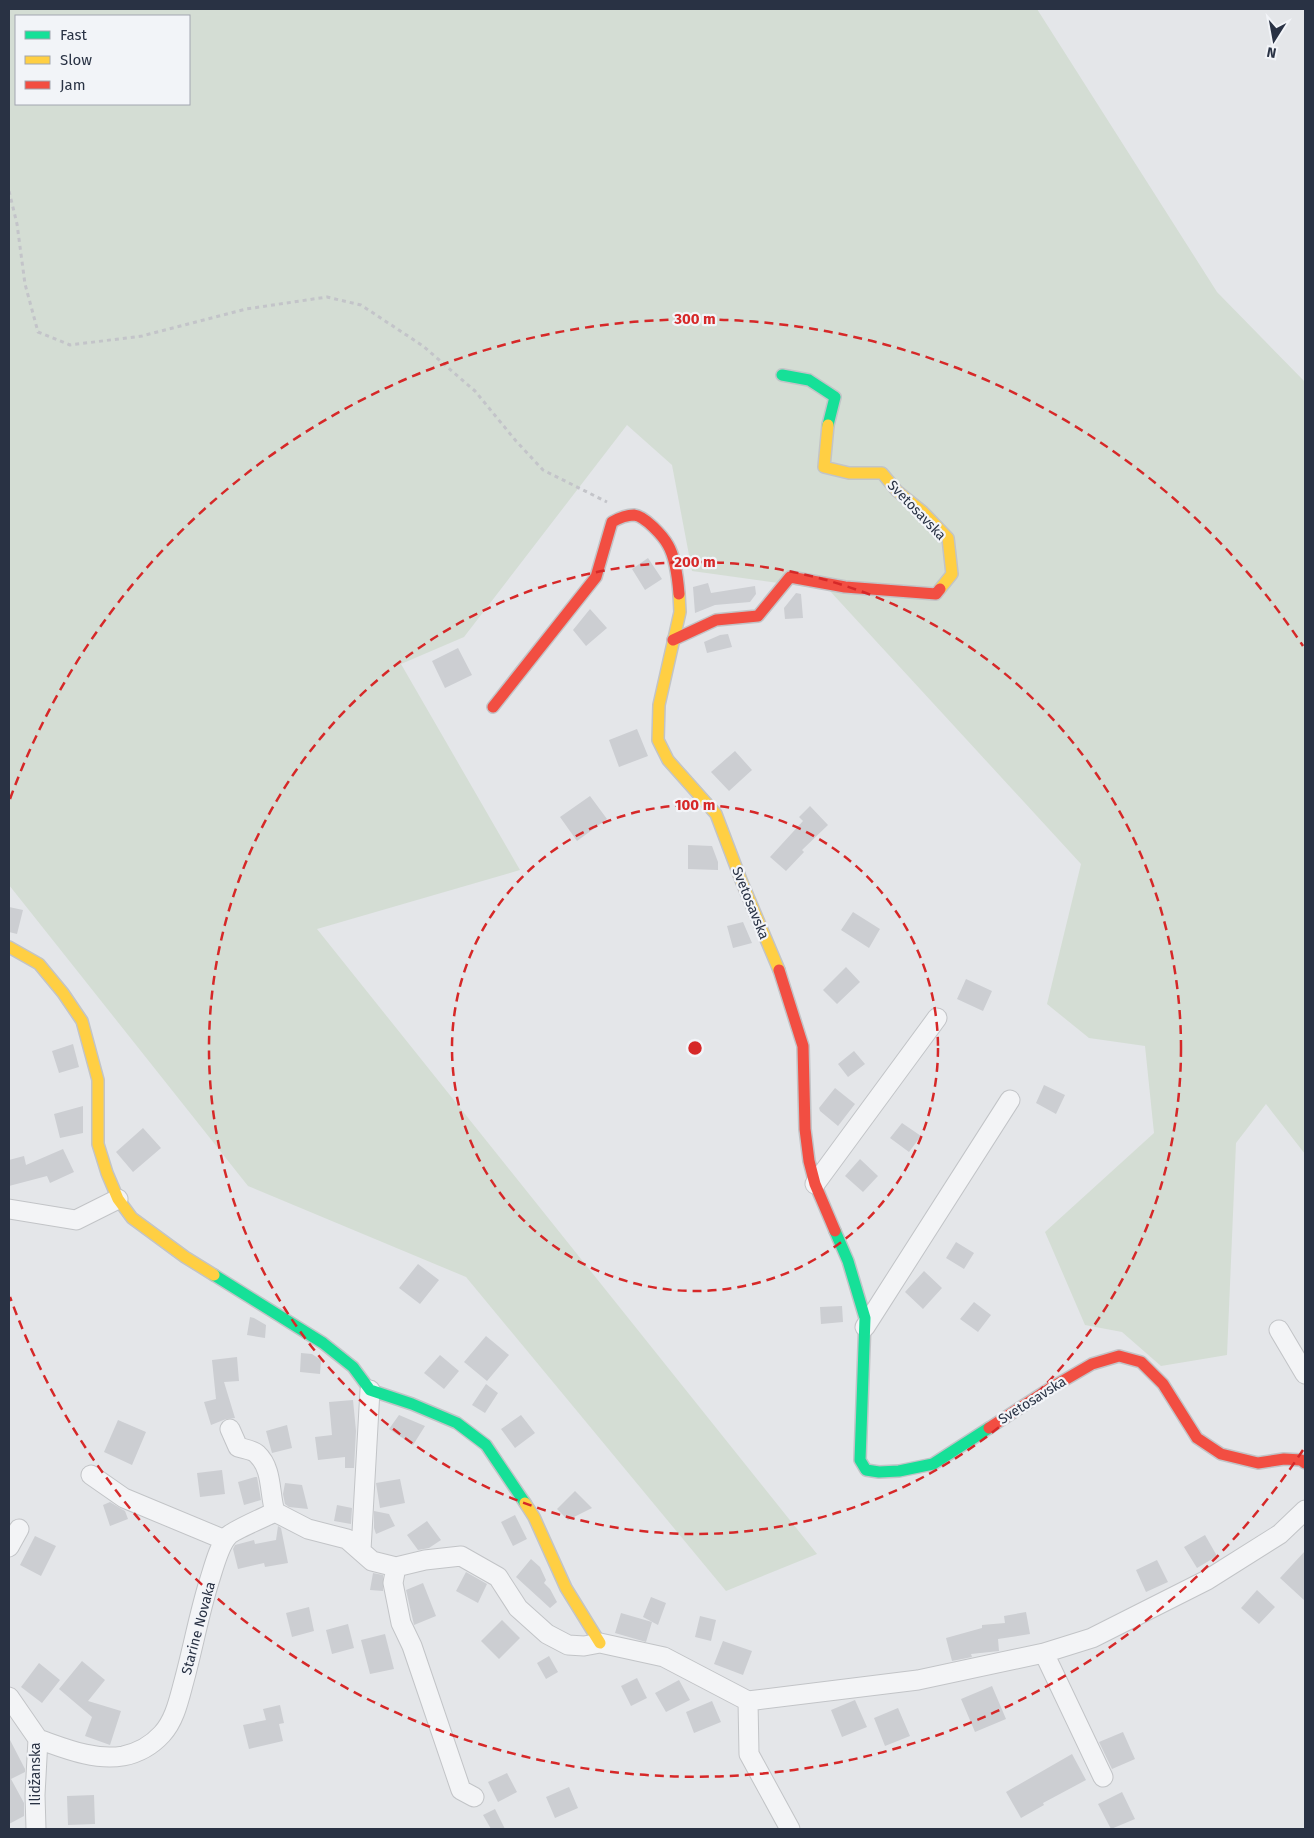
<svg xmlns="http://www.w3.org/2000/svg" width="1314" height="1838" viewBox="0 0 1314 1838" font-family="'Fira Sans',sans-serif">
  <rect width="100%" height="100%" fill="#e4e6e9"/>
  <!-- green -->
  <path fill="#d4ddd4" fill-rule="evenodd" d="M 9,9 L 1037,9 L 1217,292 L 1305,382 L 1305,1154 L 1266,1104 L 1236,1143 L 1227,1355 L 1161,1366 L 1122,1332 L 1085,1325 L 1045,1232 L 1154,1133 L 1145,1046 L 1089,1038 L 1047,1004 L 1081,864 L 829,590 L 692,571 L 672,465 L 627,425 L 464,637 L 401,664 L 520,870 L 317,929 L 817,1554 L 726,1591 L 466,1277 L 248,1186 L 9,885 ZM 16,16 L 189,16 L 189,104 L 16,104 Z"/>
  <!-- building -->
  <path fill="#ccced2" d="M 648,558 L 662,579 L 645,590 L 632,569 Z
    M 708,583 L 711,593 L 755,586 L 756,594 L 750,602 L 715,605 L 695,613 L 693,587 Z
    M 796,593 L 801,594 L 803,618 L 785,619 L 784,608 Z
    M 590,609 L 607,628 L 586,646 L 573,630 Z
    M 728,634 L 732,647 L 707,653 L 704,642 L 720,635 Z
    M 458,648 L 472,675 L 445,688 L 432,661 Z
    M 637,729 L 648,756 L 619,767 L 609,740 Z
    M 735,751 L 752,770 L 729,791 L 711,772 Z
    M 590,796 L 607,819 L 577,841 L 560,817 Z
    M 810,806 L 828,825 L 802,850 L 804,852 L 786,871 L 770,857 L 803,821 L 799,817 Z
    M 688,845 L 712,846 L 718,862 L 718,870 L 688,869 Z
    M 9,907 L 23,910 L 17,934 L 9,932 Z
    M 853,912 L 880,929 L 869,948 L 841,930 Z
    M 743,922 L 752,943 L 733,948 L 727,926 Z
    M 846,967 L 860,982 L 837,1004 L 823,990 Z
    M 966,979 L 992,991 L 983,1011 L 957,999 Z
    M 73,1044 L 79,1067 L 59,1073 L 52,1051 Z
    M 854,1051 L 865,1064 L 848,1077 L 838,1064 Z
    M 1044,1085 L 1065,1095 L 1056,1114 L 1036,1103 Z
    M 835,1088 L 855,1104 L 838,1126 L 820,1111 L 819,1108 Z
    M 83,1106 L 83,1133 L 60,1138 L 54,1114 Z
    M 902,1123 L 921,1136 L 909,1152 L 890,1138 Z
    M 143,1128 L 161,1148 L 133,1172 L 116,1152 Z
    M 63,1149 L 74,1172 L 50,1183 L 47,1176 L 9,1186 L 9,1160 L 24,1156 L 26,1165 Z
    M 860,1159 L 878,1176 L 863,1192 L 845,1176 Z
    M 956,1242 L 974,1253 L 964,1269 L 946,1258 Z
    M 418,1264 L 439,1280 L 420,1304 L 399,1288 Z
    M 924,1271 L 942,1288 L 923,1309 L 905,1292 Z
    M 974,1302 L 991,1315 L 978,1332 L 960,1319 Z
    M 842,1306 L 843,1322 L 821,1324 L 820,1307 Z
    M 250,1317 L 254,1318 L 266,1325 L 265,1338 L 247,1335 Z
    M 486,1336 L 509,1355 L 487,1381 L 464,1362 Z
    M 301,1353 L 312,1354 L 321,1360 L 320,1374 L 300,1372 Z
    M 440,1355 L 459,1371 L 444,1389 L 424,1373 Z
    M 237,1357 L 239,1381 L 224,1382 L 235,1418 L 226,1419 L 211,1425 L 204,1402 L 216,1399 L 212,1360 Z
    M 486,1384 L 498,1393 L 485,1413 L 472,1405 Z
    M 353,1400 L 356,1431 L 354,1468 L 345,1468 L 345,1457 L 318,1460 L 315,1437 L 332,1435 L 329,1402 Z
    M 399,1415 L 425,1426 L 413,1445 L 389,1429 Z
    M 521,1415 L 535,1433 L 515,1448 L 501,1429 Z
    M 118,1420 L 146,1432 L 132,1465 L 104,1452 Z
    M 287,1425 L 292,1448 L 272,1453 L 266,1431 Z
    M 222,1470 L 225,1494 L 200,1497 L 197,1473 Z
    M 255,1477 L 257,1477 L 261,1500 L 244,1505 L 238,1482 Z
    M 400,1479 L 405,1503 L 380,1508 L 376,1483 Z
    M 285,1483 L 302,1485 L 308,1509 L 289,1507 L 285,1504 L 283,1494 Z
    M 575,1491 L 592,1508 L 568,1520 L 557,1509 Z
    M 110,1502 L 125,1511 L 128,1519 L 110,1526 L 103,1505 Z
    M 337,1505 L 352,1508 L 351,1524 L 334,1521 Z
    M 374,1511 L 389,1514 L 395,1526 L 376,1534 L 374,1528 Z
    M 515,1515 L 527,1539 L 513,1546 L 501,1522 Z
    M 427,1521 L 441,1540 L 429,1548 L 418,1550 L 407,1535 Z
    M 278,1526 L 281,1528 L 288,1563 L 265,1567 L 264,1563 L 238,1569 L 233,1549 L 235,1545 L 254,1540 L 255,1544 L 276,1540 Z
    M 1205,1535 L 1217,1556 L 1197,1568 L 1184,1547 Z
    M 35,1536 L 56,1546 L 41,1576 L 20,1565 Z
    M 1305,1551 L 1305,1601 L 1280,1578 Z
    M 531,1559 L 540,1567 L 546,1580 L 544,1583 L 550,1589 L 557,1602 L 550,1608 L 516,1577 Z
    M 1157,1560 L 1168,1582 L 1146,1592 L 1136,1570 Z
    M 466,1572 L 487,1584 L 478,1603 L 456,1591 Z
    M 373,1573 L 383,1575 L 383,1591 L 370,1590 Z
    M 423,1583 L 436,1616 L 414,1625 L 406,1590 Z
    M 1257,1590 L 1275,1607 L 1259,1624 L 1241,1608 Z
    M 651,1597 L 666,1603 L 658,1625 L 643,1617 Z
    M 309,1607 L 314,1631 L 292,1637 L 286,1613 Z
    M 1026,1612 L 1030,1634 L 998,1639 L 999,1651 L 971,1654 L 972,1657 L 952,1661 L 946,1638 L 982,1628 L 982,1625 L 1005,1623 L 1004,1616 Z
    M 621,1613 L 652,1622 L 646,1642 L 615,1633 Z
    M 700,1616 L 716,1620 L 711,1641 L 695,1637 Z
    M 502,1620 L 520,1638 L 499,1659 L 481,1641 Z
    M 348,1624 L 354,1648 L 332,1654 L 326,1630 Z
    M 385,1634 L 394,1669 L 370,1674 L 361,1640 Z
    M 723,1641 L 752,1651 L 743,1675 L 714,1664 Z
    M 549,1656 L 558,1672 L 546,1679 L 537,1663 Z
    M 82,1661 L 105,1680 L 88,1701 L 121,1711 L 110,1745 L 85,1736 L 92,1717 L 59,1689 Z
    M 39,1663 L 60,1680 L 42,1703 L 21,1687 Z
    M 637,1678 L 647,1698 L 631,1706 L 621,1686 Z
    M 679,1680 L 690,1700 L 666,1712 L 655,1693 Z
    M 992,1686 L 1006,1719 L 975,1732 L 961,1699 Z
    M 855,1700 L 867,1727 L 842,1737 L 831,1710 Z
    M 712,1701 L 721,1722 L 694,1733 L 686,1712 Z
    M 280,1705 L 284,1723 L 279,1724 L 283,1741 L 249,1749 L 243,1725 L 266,1720 L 263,1709 Z
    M 898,1708 L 910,1736 L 885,1746 L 874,1718 Z
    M 1123,1732 L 1135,1759 L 1112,1769 L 1099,1742 Z
    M 9,1738 L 25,1769 L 25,1772 L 11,1779 L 24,1803 L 24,1816 L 9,1824 Z
    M 1072,1754 L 1086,1780 L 1043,1803 L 1044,1805 L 1021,1818 L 1006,1792 Z
    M 507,1773 L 517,1792 L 498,1802 L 488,1782 Z
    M 569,1787 L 578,1808 L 555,1818 L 546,1797 Z
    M 1122,1792 L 1135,1819 L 1111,1829 L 1098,1804 Z
    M 94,1795 L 95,1824 L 68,1825 L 67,1796 Z
    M 495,1809 L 505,1829 L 491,1829 L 483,1815 Z"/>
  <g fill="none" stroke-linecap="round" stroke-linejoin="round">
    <!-- street casing -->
    <g stroke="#c2c4c7" stroke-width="21">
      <path id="street" d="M 815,1184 L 937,1018
        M 9,1209 L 76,1220 L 118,1199
        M 865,1327 L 1010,1100
        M 1279,1330 L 1305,1374
        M 230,1429 L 238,1447 C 244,1449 253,1450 257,1454 C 273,1469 269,1493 275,1512
        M 91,1475 L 124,1498 L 225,1540
        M 9,1547 L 19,1529
        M 361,1550 L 370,1390
        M 396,1567 L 393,1583 L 401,1623 L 412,1646 L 461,1790 L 474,1797
        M 1044,1653 L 1103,1777
        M 9,1697 L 38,1739 L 35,1795 L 36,1829
        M 748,1701 L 918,1680 L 1044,1653 L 1092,1638 L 1207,1580 L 1280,1534 L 1305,1510
        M 748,1701 L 749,1754 L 790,1829
        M 38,1739 C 64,1748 94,1761 123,1756 C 138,1753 152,1745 162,1734 C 175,1720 179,1699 184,1681 C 193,1648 199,1614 209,1582 C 213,1570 219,1545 228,1536 C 232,1531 267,1516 275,1512 L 308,1529 L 347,1539 L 372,1561 L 396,1567 L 425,1560 L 461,1556 L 498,1577 L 518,1608 L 547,1634 L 568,1645 L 584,1646 L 600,1643 L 664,1657 L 748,1701"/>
    </g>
    <!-- fast casing -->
    <g stroke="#c2c4c7" stroke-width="14">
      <path id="fast" d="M 782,375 L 809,380 L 835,397 L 828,425
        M 835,1231 L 848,1261 L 865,1318 L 860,1460 L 866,1470 L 879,1472 L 899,1471 L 933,1464 L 989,1428
        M 214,1275 L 323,1343 L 353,1367 L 370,1390 L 412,1404 L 457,1423 L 486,1445 L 525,1503"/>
    </g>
    <!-- slow casing -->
    <g stroke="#c2c4c7" stroke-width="14">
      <path id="slow" d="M 828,425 L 824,467 L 849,473 L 882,473 L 897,491 L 923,512 L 948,538 L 952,574 L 940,589
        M 679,594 L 680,612 L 659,705 L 658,740 L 668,760 L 716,814 L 741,880 L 779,970
        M 9,947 L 39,964 L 63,993 L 82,1021 L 98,1080 L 98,1144 L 107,1173 L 118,1199 L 132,1218 L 185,1257 L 214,1275
        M 525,1503 L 534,1517 L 566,1588 L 600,1643"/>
    </g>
    <!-- jam casing -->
    <g stroke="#c2c4c7" stroke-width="14">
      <path id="jam" d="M 673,640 L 716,620 L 758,616 L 790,577 L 845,587 L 936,594 L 940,589
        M 493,707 L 596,577 L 612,522 C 619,518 625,515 634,515 C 645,516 663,536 668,545 C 675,557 678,581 679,594
        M 779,970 L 803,1046 L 805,1129 L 809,1161 L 815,1184 L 835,1231
        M 989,1428 L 1049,1389 L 1092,1364 L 1119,1356 L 1141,1362 L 1163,1384 L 1197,1438 L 1221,1454 L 1258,1463 L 1284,1459 L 1301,1460 L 1305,1463"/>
    </g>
    <!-- path -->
    <path stroke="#c3c4c9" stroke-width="3" stroke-dasharray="4 4" stroke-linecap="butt" d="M 9,191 L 17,224 L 25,284 L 38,332 L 70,345 L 142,336 L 246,309 L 327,297 L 361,305 L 423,346 L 475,391 L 516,441 L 543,470 L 607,502"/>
    <!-- street -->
    <use href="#street" stroke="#f3f4f6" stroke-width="19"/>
    <!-- fast -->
    <use href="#fast" stroke="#16e098" stroke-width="11"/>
    <!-- slow -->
    <use href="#slow" stroke="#ffcf43" stroke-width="11"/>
    <!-- jam -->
    <use href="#jam" stroke="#f24e42" stroke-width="11"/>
  </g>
  <!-- distance rings -->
  <g fill="none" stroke="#d62828" stroke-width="2.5" stroke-dasharray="9 6">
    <circle cx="695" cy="1048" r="243"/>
    <circle cx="695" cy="1048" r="486"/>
    <path d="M1303 1450A729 729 0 0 1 10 1297M10 799A729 729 0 0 1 1303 646"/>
  </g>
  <g text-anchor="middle" stroke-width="4.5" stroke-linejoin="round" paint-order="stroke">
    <!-- street labels -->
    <g font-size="14" fill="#293244" stroke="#f2f4f8">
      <text transform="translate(917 510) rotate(46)" y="5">Svetosavska</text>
      <text transform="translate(751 903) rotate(68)" y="5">Svetosavska</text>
      <text transform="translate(1032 1400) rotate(-32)" y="5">Svetosavska</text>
      <text transform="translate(198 1628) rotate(-75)" y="5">Starine Novaka</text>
      <text transform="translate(35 1774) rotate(-90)" y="5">Ilidžanska</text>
    </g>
  </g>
  <circle cx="695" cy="1048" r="8" fill="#d62828" stroke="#f2f4f8" stroke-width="2.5"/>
  <g font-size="15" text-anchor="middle" font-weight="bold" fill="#d62828" stroke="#f2f4f8" stroke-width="4.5" stroke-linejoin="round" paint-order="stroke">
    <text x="695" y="324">300 m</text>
    <text x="695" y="567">200 m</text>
    <text x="695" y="810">100 m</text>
  </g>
  <!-- border -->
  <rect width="1314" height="1838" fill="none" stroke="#293244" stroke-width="20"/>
  <!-- legend -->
  <rect x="15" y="15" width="175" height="90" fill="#f2f4f8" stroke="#a2a6b0"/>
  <rect x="25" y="31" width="25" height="8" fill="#16e098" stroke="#a2a6b0"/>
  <text x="60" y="40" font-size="15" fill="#293244">Fast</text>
  <rect x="25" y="56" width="25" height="8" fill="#ffcf43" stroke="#a2a6b0"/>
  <text x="60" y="65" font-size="15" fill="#293244">Slow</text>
  <rect x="25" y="81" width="25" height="8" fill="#f24e42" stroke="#a2a6b0"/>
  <text x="60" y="90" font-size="15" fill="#293244">Jam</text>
  <!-- north arrow -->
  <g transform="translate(1274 40) rotate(191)" stroke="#f2f4f8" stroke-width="4" paint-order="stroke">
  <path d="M0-4L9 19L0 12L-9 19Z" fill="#293244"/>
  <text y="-8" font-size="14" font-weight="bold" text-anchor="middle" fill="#293244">N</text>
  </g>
</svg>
